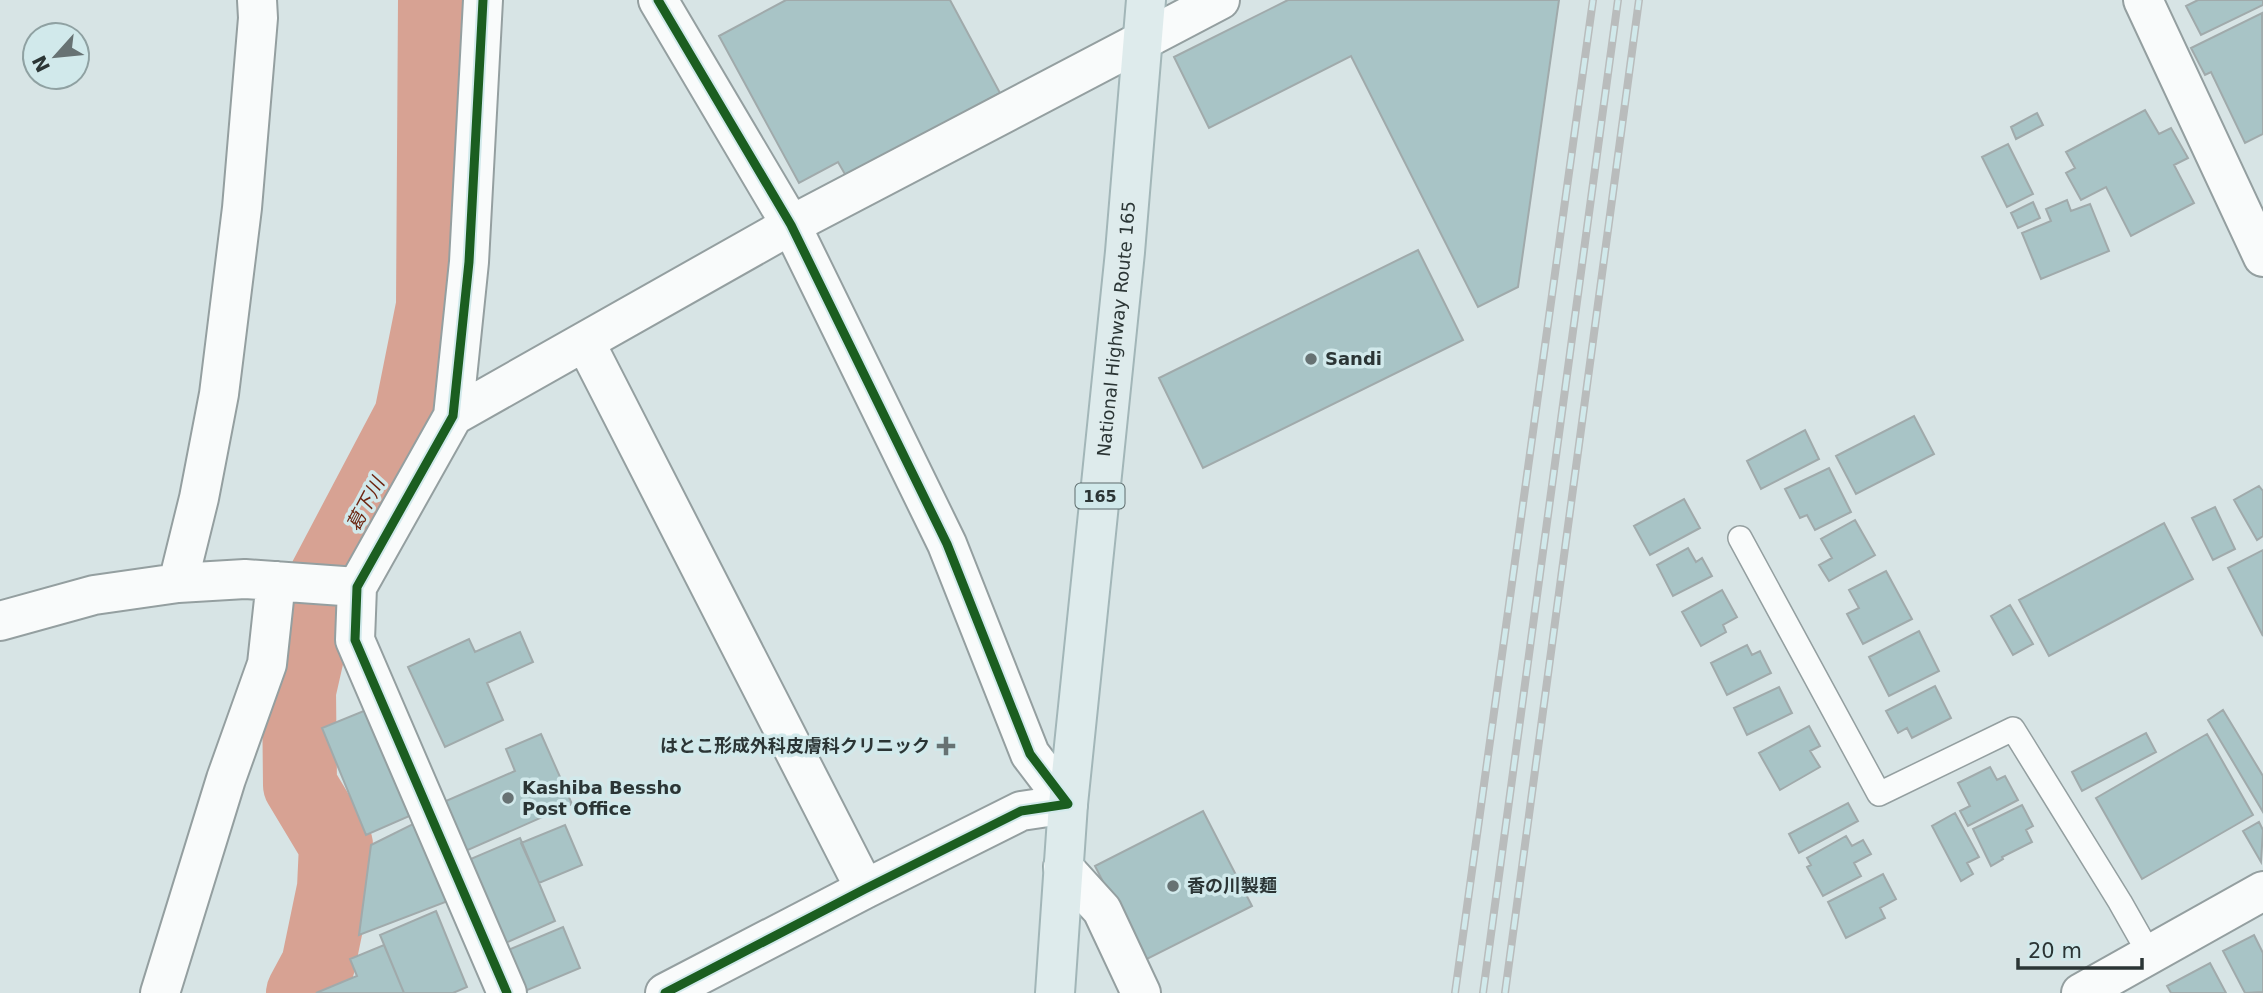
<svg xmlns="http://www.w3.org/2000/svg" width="2263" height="993" viewBox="0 0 2263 993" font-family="'DejaVu Sans','Noto Sans JP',sans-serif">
  <rect width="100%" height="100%" fill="#d7e4e5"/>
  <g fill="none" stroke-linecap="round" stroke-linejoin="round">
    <!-- river -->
    <path stroke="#d7a293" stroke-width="74" d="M 303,993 L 318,965 L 334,888 L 336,845 L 300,785 L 299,691 L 324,581 L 411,416 L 433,306 L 435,0"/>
  </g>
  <!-- building -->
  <path fill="#a8c4c6" stroke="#a0aaab" stroke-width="2" d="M 786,0 L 950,0 L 1000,93 L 846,176 L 838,162 L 799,183 L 719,36 Z
    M 1288,0 L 1559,0 L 1518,287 L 1478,307 L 1351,56 L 1209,128 L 1174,57 Z
    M 2198,0 L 2263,0 L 2263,5 L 2201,35 L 2186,6 Z
    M 2262,13 L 2263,134 L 2245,143 L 2211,72 L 2205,75 L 2191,48 Z
    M 2145,110 L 2159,134 L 2171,128 L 2188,158 L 2174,165 L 2194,203 L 2131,236 L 2106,187 L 2081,200 L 2066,173 L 2075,168 L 2066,152 Z
    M 2037,113 L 2043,125 L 2016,139 L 2011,127 Z
    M 2008,144 L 2033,194 L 2007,207 L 1982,157 Z
    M 2067,200 L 2071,211 L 2090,204 L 2109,251 L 2041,279 L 2022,233 L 2051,221 L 2046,209 Z
    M 2033,202 L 2040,218 L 2018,228 L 2011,213 Z
    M 1418,250 L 1463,340 L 1203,468 L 1159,378 Z
    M 1914,416 L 1934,454 L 1856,494 L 1836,456 Z
    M 1805,430 L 1819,459 L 1761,489 L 1747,461 Z
    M 1829,468 L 1851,512 L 1815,530 L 1807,515 L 1800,518 L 1785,489 Z
    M 2259,486 L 2263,491 L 2263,536 L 2257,540 L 2234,500 Z
    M 1684,499 L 1700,528 L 1650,555 L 1634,526 Z
    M 2215,507 L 2235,549 L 2213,560 L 2192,518 Z
    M 1855,520 L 1875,555 L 1829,581 L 1819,565 L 1832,558 L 1821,539 Z
    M 2164,523 L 2193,579 L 2049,656 L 2019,600 Z
    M 1688,548 L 1696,562 L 1702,558 L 1712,576 L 1673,596 L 1657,565 Z
    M 2263,550 L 2263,636 L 2228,568 Z
    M 1886,571 L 1912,619 L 1863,644 L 1847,614 L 1859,608 L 1849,590 Z
    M 1722,590 L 1737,617 L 1723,625 L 1726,632 L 1701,646 L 1682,612 Z
    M 2010,605 L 2033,644 L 2013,655 L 1991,616 Z
    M 1919,631 L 1939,671 L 1889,696 L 1869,657 Z
    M 520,632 L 533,662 L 487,683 L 503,720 L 445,747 L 408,667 L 469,639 L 475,652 Z
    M 1747,645 L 1752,655 L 1760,651 L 1771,673 L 1727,695 L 1711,663 Z
    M 1935,686 L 1951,718 L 1912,738 L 1907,728 L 1898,733 L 1886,711 Z
    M 1779,687 L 1792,713 L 1747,735 L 1734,708 Z
    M 371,708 L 414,814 L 366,835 L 322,728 Z
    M 2223,710 L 2263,776 L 2263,812 L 2208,720 Z
    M 1809,726 L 1820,746 L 1810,751 L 1820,767 L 1780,790 L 1759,753 Z
    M 2146,733 L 2156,752 L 2082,791 L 2072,772 Z
    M 541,734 L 572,804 L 461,853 L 439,804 L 515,771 L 506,749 Z
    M 2207,734 L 2253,815 L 2142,879 L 2096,798 Z
    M 1990,767 L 1997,780 L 2005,776 L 2018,800 L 1968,826 L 1960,811 L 1970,806 L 1958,783 Z
    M 1848,803 L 1858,821 L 1799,853 L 1789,834 Z
    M 2022,805 L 2033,826 L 2026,830 L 2032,842 L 2002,857 L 2003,859 L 1991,866 L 1973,829 Z
    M 1203,811 L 1252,906 L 1143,961 L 1095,866 Z
    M 1955,813 L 1979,857 L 1967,863 L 1973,874 L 1961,881 L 1932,826 Z
    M 2259,822 L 2263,830 L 2261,862 L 2243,831 Z
    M 415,823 L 448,901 L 359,935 L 371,845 Z
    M 565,825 L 582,865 L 539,883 L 521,843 Z
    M 1846,836 L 1852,846 L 1863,840 L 1871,854 L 1854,863 L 1861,876 L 1823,896 L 1807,867 L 1811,865 L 1807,858 Z
    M 520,838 L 555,921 L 501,945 L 466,861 Z
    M 1883,874 L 1896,899 L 1880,908 L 1885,918 L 1846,938 L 1828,902 Z
    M 436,911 L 467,987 L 453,993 L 404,993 L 380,935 Z
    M 563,927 L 580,968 L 525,991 L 508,950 Z
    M 2254,935 L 2263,953 L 2263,992 L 2245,993 L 2223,951 Z
    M 384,945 L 404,993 L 316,993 L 357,976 L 350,959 Z
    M 2210,963 L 2226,993 L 2171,993 L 2167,986 Z"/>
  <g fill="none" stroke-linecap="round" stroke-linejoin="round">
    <!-- service casing -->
    <g stroke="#949fa0" stroke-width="26">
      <path id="service" d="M 1740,538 L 1879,794 L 2013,729 L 2120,902 L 2150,955"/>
    </g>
    <!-- minor casing -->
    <g stroke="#949fa0" stroke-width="42">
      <path id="minor" d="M 483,0 L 469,262 L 453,416 L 357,587 L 355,640 L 507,993
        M 658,0 L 791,225 L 947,544 L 1030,754 L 1068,804 L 1021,811 L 865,889 L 665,993
        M 2143,0 L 2263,257
        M 585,342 L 865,889
        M 453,416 L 791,225 L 1220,0
        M 178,583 L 199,498 L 219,394 L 242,208 L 258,18 L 257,0
        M 0,621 L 94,595 L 178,583 L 245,579 L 357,587
        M 1063,867 L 1102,910 L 1141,993
        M 160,993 L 226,779 L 267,664 L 276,581
        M 2081,993 L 2263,891"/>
    </g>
    <!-- trunk casing -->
    <g stroke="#a2b6b8" stroke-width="42">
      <g id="trunk">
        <path id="s1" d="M 1055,993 L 1068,804 L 1125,252 L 1146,0"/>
      </g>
    </g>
    <!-- service -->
    <use href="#service" stroke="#f9fbfb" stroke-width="23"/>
    <!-- minor -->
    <use href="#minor" stroke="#f9fbfb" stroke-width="38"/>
    <!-- trunk -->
    <use href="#trunk" stroke="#deebec" stroke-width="38"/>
    <!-- rail casing -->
    <g stroke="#b9bcbc" stroke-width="8">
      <path id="rail" d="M 1455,993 L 1593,0
        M 1483,993 L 1618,0
        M 1505,993 L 1639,0"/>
    </g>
    <!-- rail -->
    <use href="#rail" stroke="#d1e9eb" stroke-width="5" stroke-dasharray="16" stroke-linecap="butt"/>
    <!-- cycleway casing -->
    <g stroke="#d1e9eb" stroke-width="13">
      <path id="cycleway" d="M 483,0 L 469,262 L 453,416 L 357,587 L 355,640 L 507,993
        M 658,0 L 791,225 L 947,544 L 1030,754 L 1068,804 L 1021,811 L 865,889 L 665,993"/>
    </g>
    <!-- cycleway -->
    <use href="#cycleway" stroke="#1b5e20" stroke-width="9"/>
  </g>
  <!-- markers -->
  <g fill="#677273" stroke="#d1e9eb" stroke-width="2.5">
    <circle cx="1311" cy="359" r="7"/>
    <path d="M942.5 735.5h7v7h7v7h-7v7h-7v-7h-7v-7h7z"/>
    <circle cx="508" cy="798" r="7"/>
    <circle cx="1173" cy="886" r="7"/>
  </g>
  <g text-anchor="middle" stroke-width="7" stroke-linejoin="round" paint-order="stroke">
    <!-- shield labels -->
    <rect fill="#d1e9eb" stroke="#5d6b6c" stroke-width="2" x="1075.5" y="483.5" width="49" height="25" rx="5"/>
    <g font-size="16" font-weight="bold" fill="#2b3535">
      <text x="1100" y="502">165</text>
    </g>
    <!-- street labels -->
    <g font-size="18" fill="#2b3535" stroke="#d1e9eb">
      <text dy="6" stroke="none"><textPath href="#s1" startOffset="667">National Highway Route 165</textPath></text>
    </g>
    <!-- poi labels -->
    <g font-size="18" font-weight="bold" fill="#2b3535" stroke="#d1e9eb" text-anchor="start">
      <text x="1325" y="365">Sandi</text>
      <text x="930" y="752" text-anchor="end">はとこ形成外科皮膚科クリニック</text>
      <text x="522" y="794">Kashiba Bessho<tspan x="522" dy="21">Post Office</tspan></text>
      <text x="1187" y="892">香の川製麺</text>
    </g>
    <!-- water labels -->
    <g font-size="19" font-style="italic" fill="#6d2510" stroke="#d1e9eb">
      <text transform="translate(365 504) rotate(-62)" y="7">葛下川</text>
    </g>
  </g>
  <!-- north arrow -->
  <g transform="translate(56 56) rotate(243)"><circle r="33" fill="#d1e9eb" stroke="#8fa1a2" stroke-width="2"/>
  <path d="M0-5L12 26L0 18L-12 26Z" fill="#677273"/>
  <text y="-10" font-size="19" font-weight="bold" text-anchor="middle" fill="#2b3535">N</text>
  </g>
  <!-- scale -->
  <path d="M2018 958v10h124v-10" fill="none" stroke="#2b3535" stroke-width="3.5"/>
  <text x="2028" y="958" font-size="21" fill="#2b3535" stroke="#d1e9eb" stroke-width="5" paint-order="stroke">20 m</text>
</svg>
